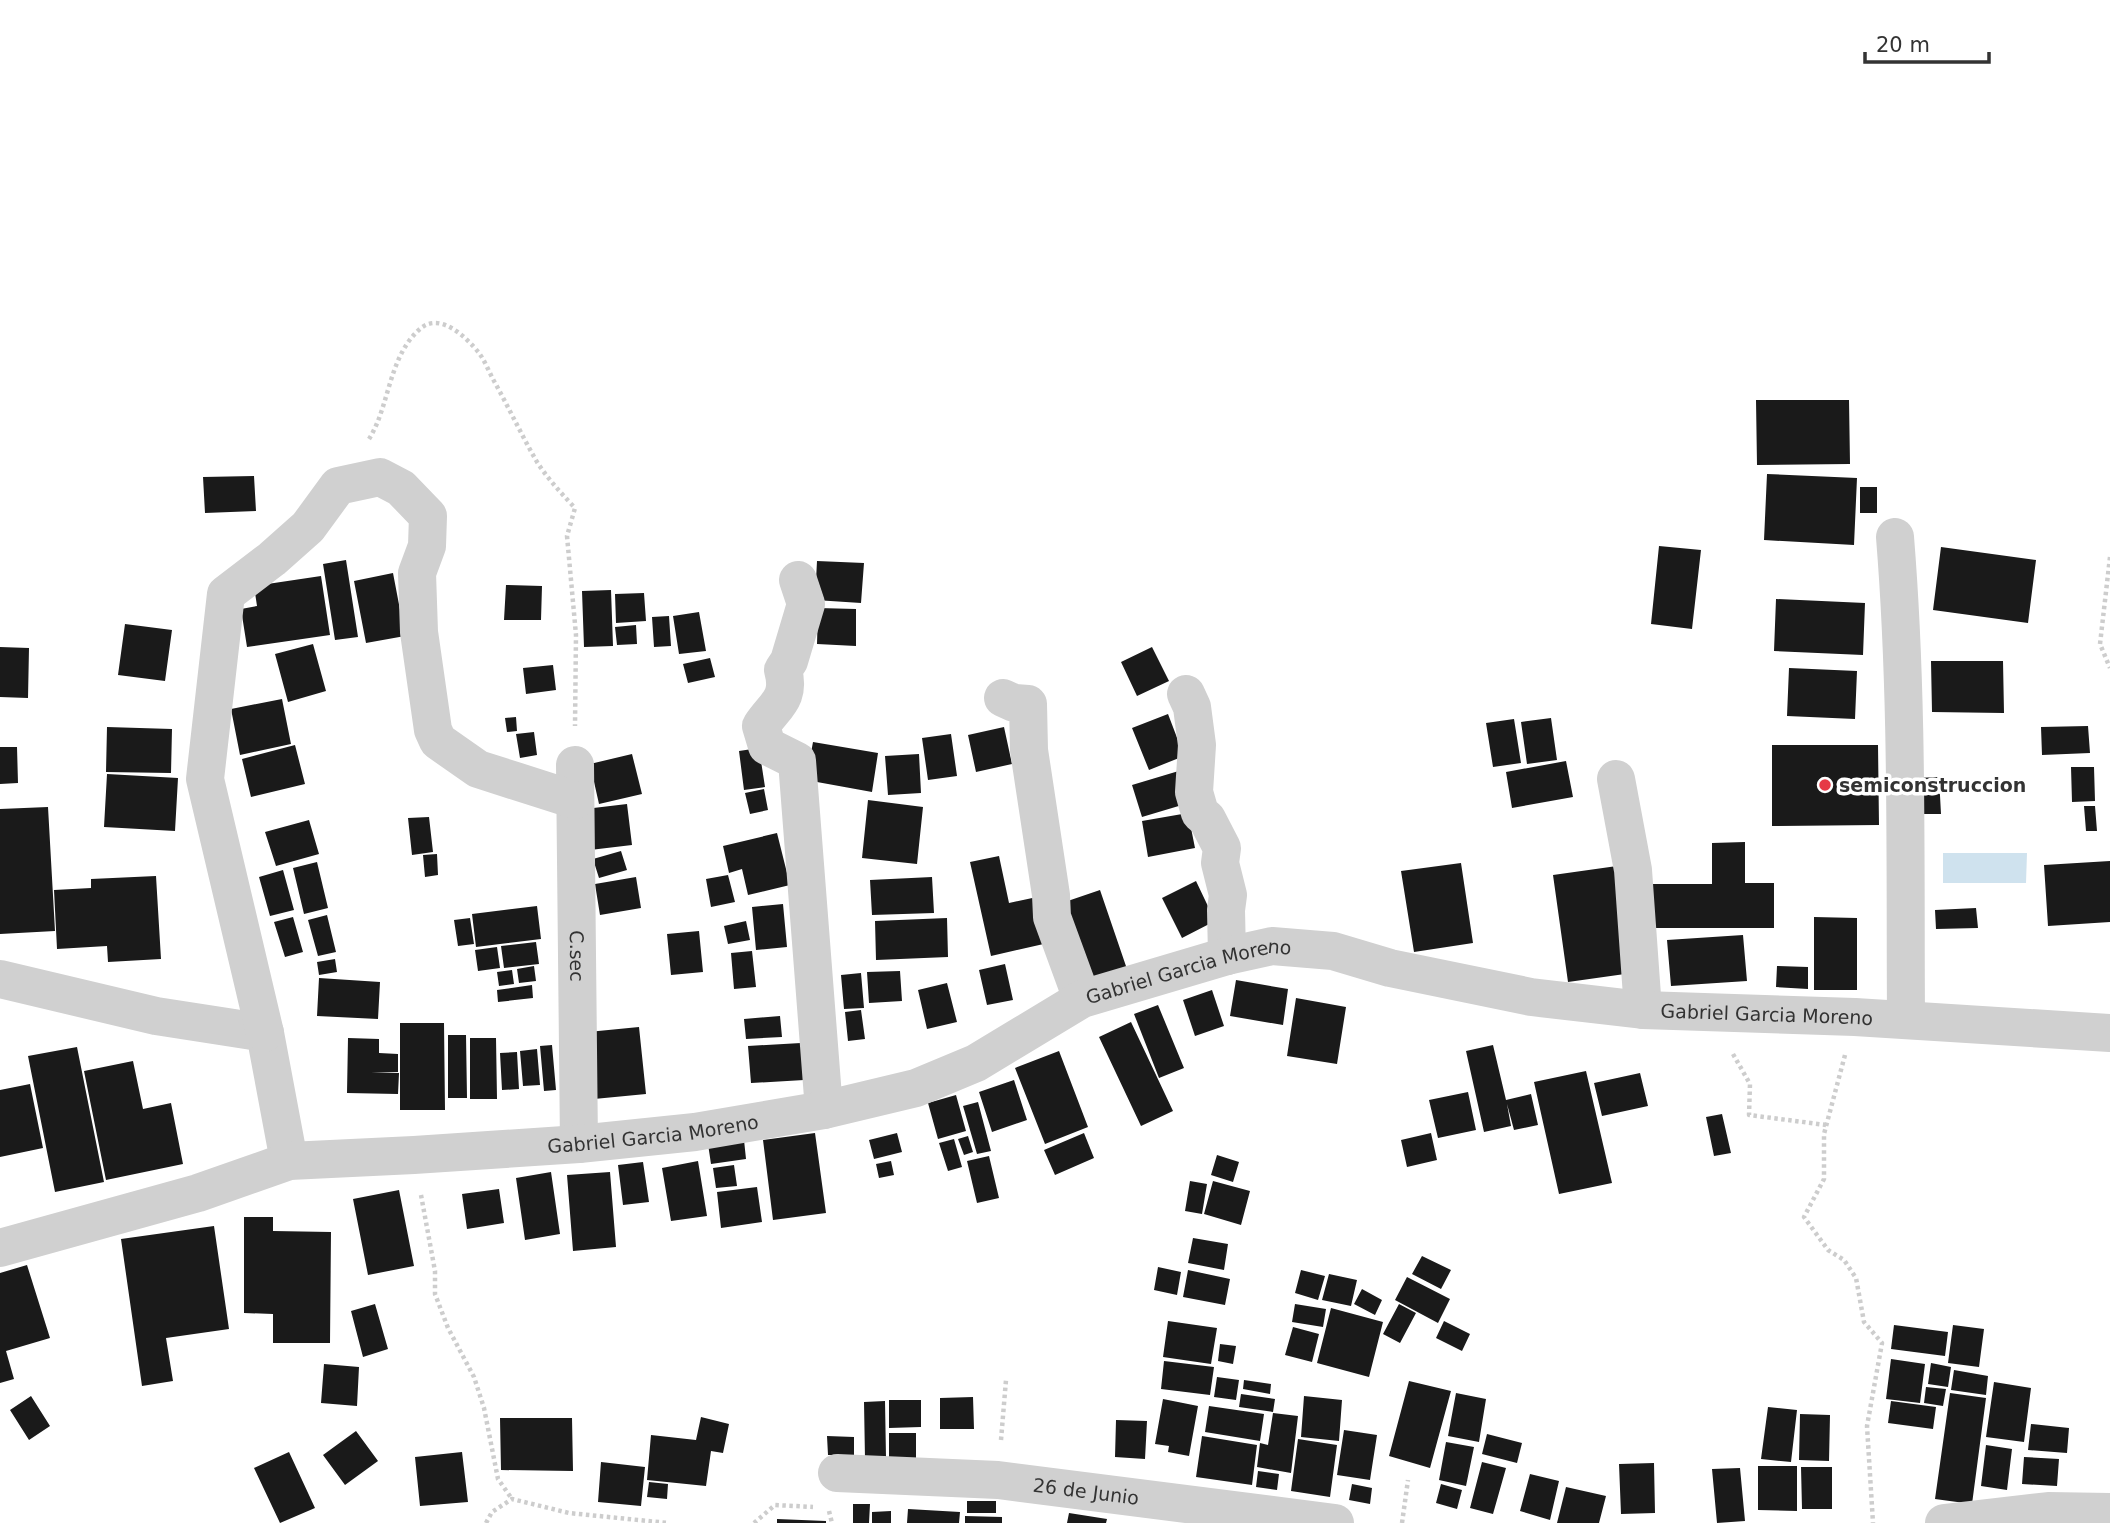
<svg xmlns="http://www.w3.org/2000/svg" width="2110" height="1523" viewBox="0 0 2110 1523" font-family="'DejaVu Sans',sans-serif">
  <rect width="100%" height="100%" fill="#fff"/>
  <!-- water -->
  <path fill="#cfe2ee" d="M 1943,853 L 2027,853 L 2026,883 L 1943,883 Z"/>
  <!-- building -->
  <path fill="#1a1a1a" d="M 1756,400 L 1849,400 L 1850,464 L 1757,465 Z
    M 1767,474 L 1857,478 L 1854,545 L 1764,540 Z
    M 254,476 L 256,511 L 205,513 L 203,477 Z
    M 1860,487 L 1877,487 L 1877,513 L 1860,513 Z
    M 1659,546 L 1701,550 L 1692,629 L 1651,624 Z
    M 1941,547 L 2036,560 L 2028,623 L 1933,610 Z
    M 346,560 L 358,637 L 335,640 L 323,564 Z
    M 817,561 L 864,563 L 861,603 L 815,600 Z
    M 393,573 L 405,636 L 366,643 L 354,581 Z
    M 321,576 L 330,635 L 247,647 L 241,609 L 257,606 L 254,586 Z
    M 506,585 L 542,586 L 541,620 L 504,620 Z
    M 611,590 L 613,646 L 584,647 L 582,591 Z
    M 644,593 L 646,621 L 616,623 L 615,594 Z
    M 1776,599 L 1865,603 L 1863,655 L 1774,651 Z
    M 818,608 L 856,609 L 856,646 L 817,644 Z
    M 699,612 L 706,651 L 679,654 L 673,616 Z
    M 669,616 L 671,646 L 654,647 L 652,617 Z
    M 125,624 L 172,630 L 165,681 L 118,675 Z
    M 636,625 L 637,644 L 617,645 L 615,627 Z
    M 313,644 L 326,691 L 288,702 L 275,654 Z
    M 0,647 L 29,648 L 28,698 L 0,697 Z
    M 1152,647 L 1169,681 L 1137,696 L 1121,662 Z
    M 710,658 L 715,677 L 688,683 L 683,664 Z
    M 1931,661 L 2003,661 L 2004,713 L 1932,712 Z
    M 553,665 L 556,690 L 526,694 L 523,668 Z
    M 1789,668 L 1857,671 L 1855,719 L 1787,716 Z
    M 282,699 L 291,744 L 240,755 L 231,709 Z
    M 1168,714 L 1184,756 L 1149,770 L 1132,728 Z
    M 516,717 L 517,731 L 507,732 L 505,718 Z
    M 1551,718 L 1557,760 L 1527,764 L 1521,722 Z
    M 1514,719 L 1521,763 L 1493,767 L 1486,723 Z
    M 2088,726 L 2090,753 L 2042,755 L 2041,727 Z
    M 107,727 L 172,729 L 171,773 L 106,772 Z
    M 1004,727 L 1012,764 L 976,772 L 968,735 Z
    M 534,732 L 537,755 L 520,758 L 516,734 Z
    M 951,734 L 957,776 L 928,780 L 922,738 Z
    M 813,742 L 878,753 L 872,792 L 806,780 Z
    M 295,745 L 305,784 L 251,797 L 242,759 Z
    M 1772,745 L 1878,745 L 1879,825 L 1772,826 Z
    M 0,747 L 17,747 L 18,783 L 0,784 Z
    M 759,748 L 765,787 L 744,790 L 739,751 Z
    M 632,754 L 642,794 L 599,804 L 590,764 Z
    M 919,754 L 921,793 L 888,795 L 885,756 Z
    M 1566,761 L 1573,797 L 1512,808 L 1506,772 Z
    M 2071,767 L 2094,767 L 2095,801 L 2072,802 Z
    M 1182,770 L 1192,802 L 1142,817 L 1132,785 Z
    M 107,774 L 178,778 L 175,831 L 104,827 Z
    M 1939,777 L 1941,814 L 1918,814 L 1917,778 Z
    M 764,789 L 768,810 L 750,814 L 745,793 Z
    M 868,800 L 923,807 L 917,864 L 862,858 Z
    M 627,804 L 632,845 L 590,850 L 585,809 Z
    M 2084,806 L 2095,806 L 2097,831 L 2086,831 Z
    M 48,807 L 55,931 L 0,934 L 0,809 Z
    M 1188,813 L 1195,848 L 1148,857 L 1142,821 Z
    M 429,817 L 433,852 L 412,855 L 408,818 Z
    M 309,820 L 319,854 L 276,866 L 265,832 Z
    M 777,833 L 790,885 L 748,895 L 742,869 L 729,873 L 723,846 Z
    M 1745,842 L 1745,883 L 1774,883 L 1774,928 L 1651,928 L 1650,884 L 1712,884 L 1712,843 Z
    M 621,851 L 627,870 L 599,878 L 593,859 Z
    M 437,854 L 438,875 L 425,877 L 423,855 Z
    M 999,856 L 1009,903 L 1037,897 L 1048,943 L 991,956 L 970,862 Z
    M 2110,861 L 2110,922 L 2048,926 L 2044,865 Z
    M 317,862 L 328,908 L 304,914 L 293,868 Z
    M 1461,863 L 1473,943 L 1414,952 L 1401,871 Z
    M 1617,866 L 1632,973 L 1568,982 L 1553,875 Z
    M 283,870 L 294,910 L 270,916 L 259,877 Z
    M 728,875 L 735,902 L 711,907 L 706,879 Z
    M 156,876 L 161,959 L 108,962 L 107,946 L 57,949 L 54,890 L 91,888 L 91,879 Z
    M 636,877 L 641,908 L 600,915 L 595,884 Z
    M 932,877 L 934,913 L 872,915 L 870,880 Z
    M 1196,881 L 1215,921 L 1182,938 L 1162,898 Z
    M 1100,890 L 1128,972 L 1083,986 L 1056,905 Z
    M 783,904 L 787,947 L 756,950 L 752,907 Z
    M 537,906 L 541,939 L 476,947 L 472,914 Z
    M 1976,908 L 1978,928 L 1936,929 L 1935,910 Z
    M 327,915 L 336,952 L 318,956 L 308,920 Z
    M 293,917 L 303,952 L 285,957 L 274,922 Z
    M 1814,917 L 1857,918 L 1857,990 L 1814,990 Z
    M 470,918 L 474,944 L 458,946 L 454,920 Z
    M 947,918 L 948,957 L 876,960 L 875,921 Z
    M 746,921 L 750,940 L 728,944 L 724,926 Z
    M 699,931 L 703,972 L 671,975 L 667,934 Z
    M 1743,935 L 1747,981 L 1671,986 L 1667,940 Z
    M 536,942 L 539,964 L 504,968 L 501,946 Z
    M 497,947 L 500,968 L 478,971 L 475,950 Z
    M 752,951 L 756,987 L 734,989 L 731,953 Z
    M 335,959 L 337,972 L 319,975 L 317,962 Z
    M 1005,964 L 1013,1000 L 987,1005 L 979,970 Z
    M 534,966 L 536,981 L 519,983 L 517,969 Z
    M 1777,966 L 1808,967 L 1808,989 L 1776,987 Z
    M 512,970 L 514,984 L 499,986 L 497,972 Z
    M 900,971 L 902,1001 L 869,1003 L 867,972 Z
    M 861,973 L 864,1008 L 844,1009 L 841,975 Z
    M 319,978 L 380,982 L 378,1019 L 317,1016 Z
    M 1236,980 L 1288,989 L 1283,1025 L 1230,1016 Z
    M 947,983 L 957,1022 L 927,1029 L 918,990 Z
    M 532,985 L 533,998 L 498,1002 L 497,990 Z
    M 1212,990 L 1224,1026 L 1195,1036 L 1183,1000 Z
    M 1296,998 L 1346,1007 L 1337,1064 L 1287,1056 Z
    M 1158,1005 L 1184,1068 L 1159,1078 L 1134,1014 Z
    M 861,1010 L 865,1039 L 848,1041 L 845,1012 Z
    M 780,1016 L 782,1037 L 746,1039 L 744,1019 Z
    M 1131,1022 L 1173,1111 L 1141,1126 L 1099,1037 Z
    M 400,1023 L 444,1023 L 445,1110 L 400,1110 Z
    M 639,1027 L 646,1094 L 594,1099 L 588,1032 Z
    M 448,1035 L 466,1035 L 467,1098 L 448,1098 Z
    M 348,1038 L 379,1039 L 379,1053 L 398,1054 L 398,1072 L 371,1072 L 399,1073 L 398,1094 L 347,1093 Z
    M 470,1038 L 496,1038 L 497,1099 L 470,1099 Z
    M 801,1043 L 804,1080 L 751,1083 L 748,1046 Z
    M 552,1045 L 556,1090 L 544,1091 L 540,1046 Z
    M 1493,1045 L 1506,1100 L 1531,1094 L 1538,1125 L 1514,1130 L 1507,1104 L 1511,1126 L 1484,1132 L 1466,1051 Z
    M 77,1047 L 104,1182 L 55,1192 L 28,1056 Z
    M 537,1049 L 540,1085 L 523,1086 L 520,1051 Z
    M 1059,1051 L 1088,1127 L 1045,1144 L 1015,1068 Z
    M 517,1052 L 519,1089 L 502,1090 L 500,1053 Z
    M 133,1061 L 143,1109 L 171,1103 L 183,1164 L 106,1180 L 84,1071 Z
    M 1586,1071 L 1612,1183 L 1559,1194 L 1534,1082 Z
    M 1640,1073 L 1648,1106 L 1602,1116 L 1594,1083 Z
    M 1014,1080 L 1027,1120 L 992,1132 L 979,1092 Z
    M 30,1084 L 43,1148 L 0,1157 L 0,1090 Z
    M 1468,1092 L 1476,1130 L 1438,1138 L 1429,1100 Z
    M 956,1095 L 966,1131 L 938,1139 L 928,1103 Z
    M 978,1102 L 991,1151 L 977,1154 L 963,1106 Z
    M 1722,1114 L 1731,1153 L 1714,1156 L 1706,1117 Z
    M 815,1133 L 826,1213 L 773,1220 L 763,1140 Z
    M 897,1133 L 902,1152 L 874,1159 L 869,1140 Z
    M 1084,1133 L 1094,1158 L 1055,1175 L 1044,1150 Z
    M 1431,1133 L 1437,1160 L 1407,1167 L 1401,1140 Z
    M 968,1136 L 973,1152 L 964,1155 L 958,1139 Z
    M 954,1139 L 962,1167 L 948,1171 L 939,1143 Z
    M 744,1140 L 746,1159 L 711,1164 L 708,1144 Z
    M 1217,1155 L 1239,1162 L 1233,1182 L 1211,1175 Z
    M 989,1156 L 999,1198 L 977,1203 L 967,1161 Z
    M 698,1161 L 707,1216 L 671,1221 L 662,1168 Z
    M 891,1161 L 894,1175 L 879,1178 L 876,1164 Z
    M 643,1162 L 649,1202 L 623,1205 L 618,1165 Z
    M 734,1165 L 737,1186 L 716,1188 L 713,1168 Z
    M 551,1172 L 560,1234 L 525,1240 L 516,1178 Z
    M 610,1172 L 616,1247 L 573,1251 L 567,1175 Z
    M 1190,1181 L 1207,1184 L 1202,1214 L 1185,1211 Z
    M 1213,1181 L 1250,1191 L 1241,1225 L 1204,1214 Z
    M 757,1187 L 762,1222 L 721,1228 L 717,1192 Z
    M 499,1189 L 504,1223 L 467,1229 L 462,1194 Z
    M 399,1190 L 414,1266 L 368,1275 L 353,1199 Z
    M 244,1217 L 273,1217 L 273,1231 L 331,1232 L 330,1343 L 273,1343 L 273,1314 L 244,1313 Z
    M 214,1226 L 229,1329 L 166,1338 L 173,1381 L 142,1386 L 121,1239 Z
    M 1193,1238 L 1228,1244 L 1224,1270 L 1188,1263 Z
    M 1422,1256 L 1451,1270 L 1441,1289 L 1412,1274 Z
    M 27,1265 L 50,1338 L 6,1351 L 14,1379 L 0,1383 L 0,1273 Z
    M 1158,1267 L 1181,1272 L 1177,1295 L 1154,1290 Z
    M 1188,1270 L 1230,1279 L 1225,1305 L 1183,1297 Z
    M 1301,1270 L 1325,1276 L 1318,1300 L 1295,1293 Z
    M 1329,1274 L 1357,1280 L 1351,1306 L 1322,1300 Z
    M 1407,1277 L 1450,1299 L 1438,1323 L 1395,1300 Z
    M 1362,1289 L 1382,1300 L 1375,1315 L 1354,1304 Z
    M 375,1304 L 388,1349 L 363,1357 L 351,1311 Z
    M 1295,1304 L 1326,1309 L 1323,1327 L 1292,1322 Z
    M 1399,1304 L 1416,1313 L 1400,1343 L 1383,1334 Z
    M 1331,1308 L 1383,1322 L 1369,1377 L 1317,1363 Z
    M 1168,1321 L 1217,1328 L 1211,1364 L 1163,1357 Z
    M 1444,1321 L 1470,1334 L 1462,1351 L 1436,1338 Z
    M 1894,1325 L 1948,1332 L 1945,1356 L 1891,1349 Z
    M 1953,1325 L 1984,1329 L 1979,1367 L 1948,1363 Z
    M 1293,1327 L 1319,1334 L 1312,1362 L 1285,1355 Z
    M 1220,1344 L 1236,1346 L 1233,1364 L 1218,1361 Z
    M 1891,1359 L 1925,1364 L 1920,1403 L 1886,1399 Z
    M 1164,1361 L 1214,1367 L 1210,1395 L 1161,1389 Z
    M 1931,1363 L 1951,1367 L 1948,1387 L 1928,1384 Z
    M 324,1364 L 359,1367 L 357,1406 L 321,1403 Z
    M 1954,1370 L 1988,1376 L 1986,1395 L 1951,1390 Z
    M 1217,1377 L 1239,1380 L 1236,1400 L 1214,1397 Z
    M 1244,1380 L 1271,1384 L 1270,1394 L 1243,1389 Z
    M 1409,1381 L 1451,1391 L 1430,1468 L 1389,1456 Z
    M 1994,1382 L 2031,1388 L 2024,1442 L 1986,1437 Z
    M 1926,1387 L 1946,1389 L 1943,1406 L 1924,1403 Z
    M 1456,1393 L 1486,1399 L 1479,1442 L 1448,1436 Z
    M 1950,1393 L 1986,1398 L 1972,1504 L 1935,1499 Z
    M 1241,1394 L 1275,1399 L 1273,1412 L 1239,1407 Z
    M 31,1396 L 50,1426 L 29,1440 L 10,1410 Z
    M 1304,1396 L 1342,1400 L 1339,1441 L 1301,1437 Z
    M 973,1397 L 974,1429 L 940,1429 L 940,1398 Z
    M 1163,1399 L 1198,1406 L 1189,1456 L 1168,1452 L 1169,1446 L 1155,1444 Z
    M 889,1400 L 921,1400 L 921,1427 L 889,1428 Z
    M 885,1401 L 886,1458 L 865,1459 L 864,1402 Z
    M 1891,1401 L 1936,1407 L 1933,1429 L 1888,1423 Z
    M 1209,1406 L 1264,1414 L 1260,1441 L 1205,1432 Z
    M 1768,1407 L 1797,1410 L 1791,1462 L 1761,1459 Z
    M 1273,1413 L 1298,1416 L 1291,1473 L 1257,1467 L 1260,1443 L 1268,1445 Z
    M 1800,1414 L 1830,1415 L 1829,1461 L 1799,1460 Z
    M 701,1417 L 729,1424 L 723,1453 L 711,1451 L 706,1486 L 647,1480 L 651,1435 L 696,1440 Z
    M 500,1418 L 572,1418 L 573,1471 L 501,1470 Z
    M 1116,1420 L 1147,1421 L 1145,1459 L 1115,1457 Z
    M 2031,1424 L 2069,1428 L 2067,1453 L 2028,1450 Z
    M 1344,1430 L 1377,1435 L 1370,1480 L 1337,1475 Z
    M 356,1431 L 378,1461 L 345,1485 L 323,1455 Z
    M 889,1433 L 916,1433 L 916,1461 L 889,1461 Z
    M 1487,1434 L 1522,1443 L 1517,1463 L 1482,1454 Z
    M 827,1436 L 854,1437 L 854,1455 L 828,1455 Z
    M 1202,1436 L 1257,1445 L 1252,1485 L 1196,1477 Z
    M 1298,1439 L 1337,1445 L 1330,1497 L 1291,1491 Z
    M 1446,1442 L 1474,1447 L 1466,1486 L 1439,1480 Z
    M 1986,1445 L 2012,1449 L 2007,1490 L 1981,1486 Z
    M 289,1452 L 315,1508 L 280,1523 L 254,1468 Z
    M 462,1452 L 468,1502 L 420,1506 L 415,1457 Z
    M 2024,1457 L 2059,1459 L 2057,1486 L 2022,1484 Z
    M 601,1462 L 645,1467 L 641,1506 L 598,1502 Z
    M 1482,1462 L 1506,1468 L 1493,1514 L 1470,1508 Z
    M 1654,1463 L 1655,1513 L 1621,1514 L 1619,1464 Z
    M 1758,1466 L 1797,1466 L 1797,1511 L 1758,1510 Z
    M 1801,1467 L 1832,1467 L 1832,1509 L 1802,1509 Z
    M 1740,1468 L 1745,1521 L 1717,1523 L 1712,1469 Z
    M 1258,1471 L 1279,1474 L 1277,1490 L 1256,1487 Z
    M 1530,1474 L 1559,1481 L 1550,1520 L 1520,1511 Z
    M 649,1482 L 668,1484 L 667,1499 L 647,1497 Z
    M 1352,1484 L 1372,1488 L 1370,1504 L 1349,1500 Z
    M 1441,1484 L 1462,1490 L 1457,1509 L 1436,1503 Z
    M 1566,1487 L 1606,1496 L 1599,1523 L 1557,1523 Z
    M 967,1501 L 996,1501 L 996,1513 L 967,1513 Z
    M 853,1504 L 870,1504 L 869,1523 L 853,1523 Z
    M 908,1509 L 960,1512 L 959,1523 L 907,1523 Z
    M 891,1511 L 891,1523 L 872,1523 L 872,1512 Z
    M 1069,1513 L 1107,1519 L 1106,1523 L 1067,1523 Z
    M 965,1516 L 1002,1517 L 1002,1523 L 965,1523 Z
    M 777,1519 L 826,1521 L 826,1523 L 777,1523 Z"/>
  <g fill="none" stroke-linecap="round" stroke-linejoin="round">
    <!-- path -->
    <path stroke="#cdcdcd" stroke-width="4.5" stroke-dasharray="3.5 3.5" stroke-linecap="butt" d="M 369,439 C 390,406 388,356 421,328 C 441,312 467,338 479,353 C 485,361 489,372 494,381 C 509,408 522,436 537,462 C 548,479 561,493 575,508 L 567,536 L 576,635 L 575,726
      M 2110,557 L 2100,644 L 2110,668
      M 1733,1054 L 1750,1084 L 1749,1115 L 1826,1125
      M 1845,1055 L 1824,1134 L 1824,1179 L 1804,1217 L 1828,1250 L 1844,1260 L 1856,1278 L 1864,1322 L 1882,1343 L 1867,1426 L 1873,1523
      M 421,1195 L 435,1271 L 435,1294 L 448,1328 L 474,1377 L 484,1408 L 498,1479 L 512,1499
      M 1001,1440 L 1006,1380
      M 829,1511 L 832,1523
      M 486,1523 L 492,1512 L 512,1499 L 569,1513 L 668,1523
      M 754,1523 L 775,1505 L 813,1507
      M 1402,1523 L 1408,1480"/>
    <!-- street -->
    <g stroke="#d0d0d0" stroke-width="38">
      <path d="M 1895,537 C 1908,697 1905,859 1906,1020"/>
      <path d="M 798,580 L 806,604 L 789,661 L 783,670 C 791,699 775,705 761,726 L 767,746 L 797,761 L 824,1110"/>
      <path d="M 1186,694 L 1192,707 L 1197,745 L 1194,792 L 1200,813 L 1207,819 L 1222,848 L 1220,863 L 1228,895 L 1226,910 L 1227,956"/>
      <path d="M 1003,698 L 1014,703 L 1028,704 L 1029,750 L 1051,895 L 1052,917 L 1082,999"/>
      <path id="s1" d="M 575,765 L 579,1144"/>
      <path d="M 1616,779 L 1633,870 L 1643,1010"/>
      <path d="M 0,979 L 156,1016 L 265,1033 L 289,1161"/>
      <path d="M 265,1033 L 205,779 L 226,594 L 272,559 L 308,527 L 338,486 L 380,477 L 401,488 L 428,516 L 427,546 L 417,573 L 419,632 L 433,730 L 438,741 L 478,769 L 575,800"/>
      <path id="s2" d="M 0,1248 L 198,1193 L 289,1161 L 414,1155 L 579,1144 L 695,1132 L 824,1110 L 916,1088 L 976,1063 L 1082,999 L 1227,956 L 1272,946 L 1333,951 L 1390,968 L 1531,997 L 1643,1010 L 1855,1017 L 2110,1033"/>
      <path id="s3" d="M 837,1473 L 998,1480 L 1335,1523"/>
      <path d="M 1944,1523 L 2048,1511 L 2110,1512"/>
    </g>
  </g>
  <!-- markers -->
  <circle fill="#e63946" stroke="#fff" stroke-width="2.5" cx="1825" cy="785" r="7"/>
  <g text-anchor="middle" stroke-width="7" stroke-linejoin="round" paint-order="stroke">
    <!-- poi labels -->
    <g font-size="19" font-weight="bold" fill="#333" stroke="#fff" text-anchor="start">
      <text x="1839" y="792">semiconstruccion</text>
    </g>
    <!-- street labels -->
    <g font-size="19" fill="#333" stroke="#fff">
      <text dy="7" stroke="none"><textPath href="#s1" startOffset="191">C.sec</textPath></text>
      <text dy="7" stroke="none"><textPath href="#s2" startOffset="1234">Gabriel Garcia Moreno</textPath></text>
      <text dy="7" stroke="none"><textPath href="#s2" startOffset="1822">Gabriel Garcia Moreno</textPath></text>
      <text dy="7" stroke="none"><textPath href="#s2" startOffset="667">Gabriel Garcia Moreno</textPath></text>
      <text dy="7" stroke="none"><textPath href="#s3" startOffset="250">26 de Junio</textPath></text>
    </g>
  </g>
  <!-- scale -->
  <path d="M1865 52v10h124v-10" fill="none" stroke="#333333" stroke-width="3.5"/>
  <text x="1876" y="52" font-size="21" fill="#333333" stroke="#ffffff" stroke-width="5" paint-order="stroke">20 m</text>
</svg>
